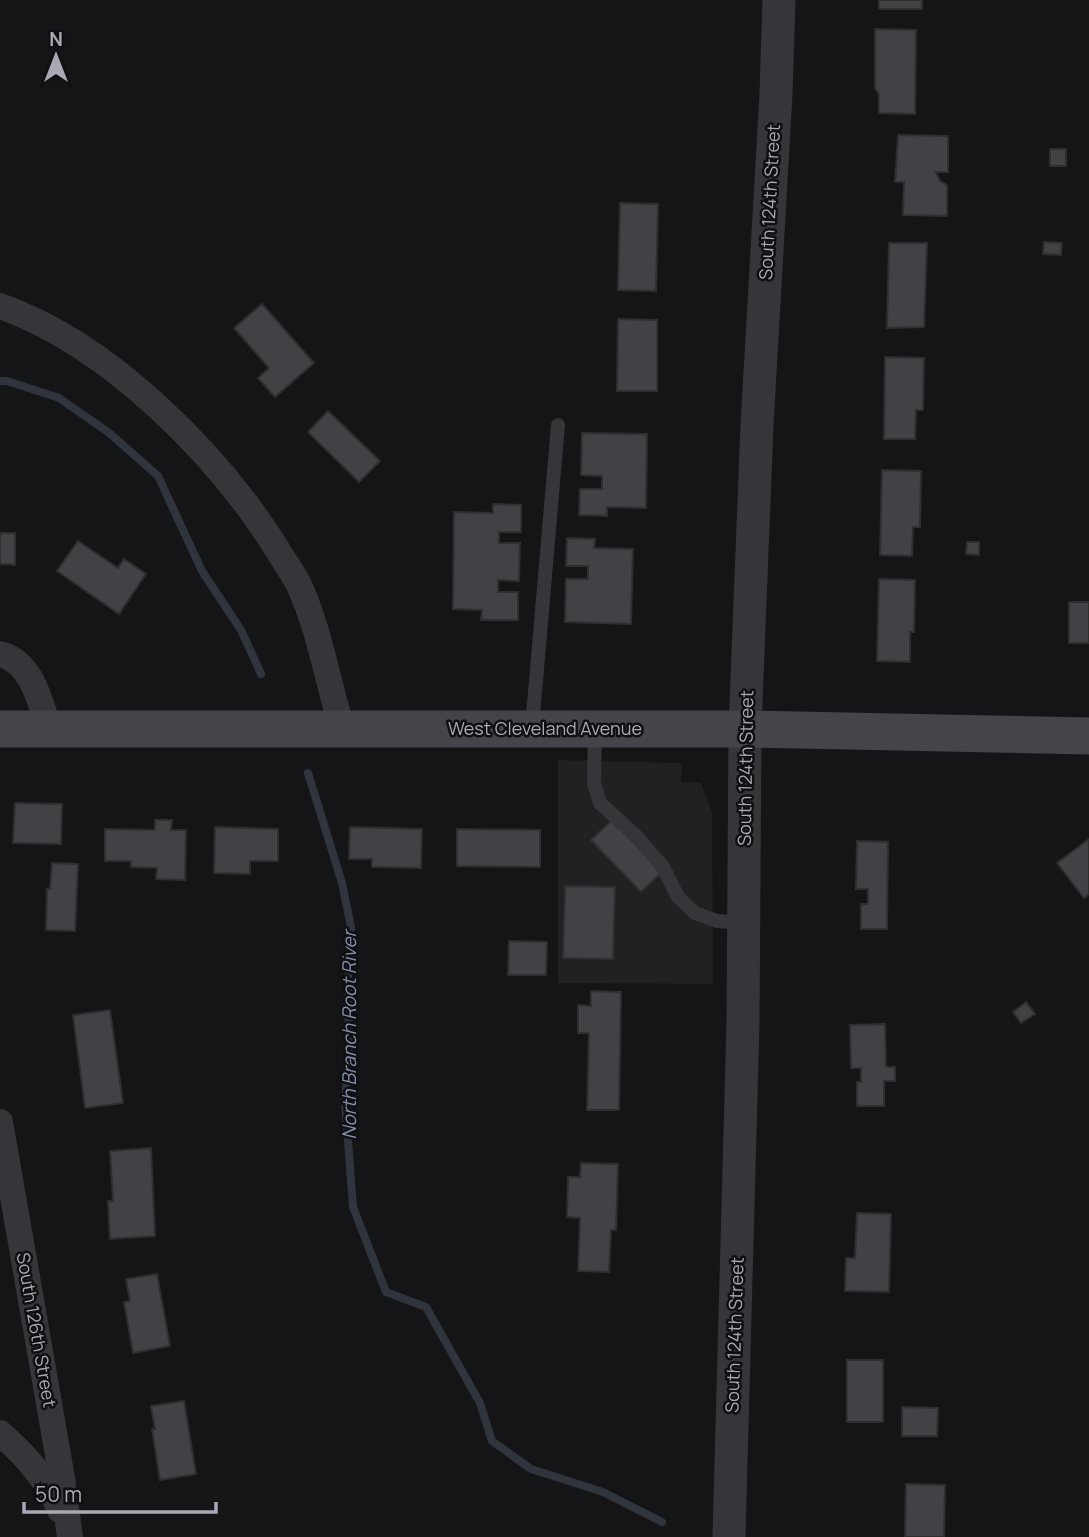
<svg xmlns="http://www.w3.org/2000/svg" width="1089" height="1537" viewBox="0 0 1089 1537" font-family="Manrope,sans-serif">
  <rect width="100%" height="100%" fill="#151416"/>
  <!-- built -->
  <path fill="#212023" d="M 558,760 L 682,763 L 681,782 L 701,783 L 712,812 L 713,984 L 558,983 Z"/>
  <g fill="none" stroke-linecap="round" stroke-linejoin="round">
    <!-- stream -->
    <path stroke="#2f343d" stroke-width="8" d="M 0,381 L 7,381 L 59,398 L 108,432 L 158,476 L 202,571 L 241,630 L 261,674
      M 308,773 L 342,883 L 351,927 L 348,976 L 349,1048 L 345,1101 L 353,1207 L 386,1292 L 426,1307 L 480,1403 L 492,1441 L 531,1469 L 603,1492 L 662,1522"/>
  </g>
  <!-- building -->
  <path fill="#424146" stroke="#2f2e31" stroke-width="2" d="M 879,0 L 922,0 L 922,9 L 879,9 Z
    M 875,29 L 916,30 L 915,114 L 879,113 L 879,94 L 875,88 Z
    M 898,135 L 948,136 L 948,172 L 936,172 L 940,181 L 947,185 L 947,216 L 903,215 L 904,182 L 895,182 Z
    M 1050,149 L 1066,149 L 1066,166 L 1050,166 Z
    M 620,203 L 658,204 L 656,291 L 618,290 Z
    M 1044,242 L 1062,243 L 1061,255 L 1043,254 Z
    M 889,243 L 927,243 L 924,327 L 887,328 Z
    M 262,304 L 314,363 L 275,397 L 258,378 L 269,368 L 234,328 Z
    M 618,319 L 657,320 L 657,391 L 617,391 Z
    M 885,357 L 924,358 L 923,410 L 916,410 L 915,439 L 884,439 Z
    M 328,411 L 380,461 L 359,482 L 308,432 Z
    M 582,433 L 647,434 L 646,508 L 607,507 L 607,516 L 579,515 L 580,489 L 602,489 L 602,476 L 581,475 Z
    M 882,470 L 921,471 L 920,527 L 913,527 L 912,556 L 880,555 Z
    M 493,504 L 521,505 L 521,532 L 499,532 L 499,543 L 520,543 L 519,581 L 498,580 L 498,592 L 518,592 L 518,620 L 481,620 L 482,610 L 453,609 L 454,512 L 493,513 Z
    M 0,533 L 15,533 L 15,565 L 0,564 Z
    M 567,538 L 595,539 L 594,548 L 633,549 L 631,624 L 565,622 L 566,579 L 588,579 L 588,566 L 566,566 Z
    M 78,541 L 118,568 L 124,559 L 146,574 L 119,614 L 57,571 Z
    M 967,542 L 979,542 L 979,555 L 966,554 Z
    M 879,579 L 915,580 L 914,632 L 910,632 L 910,662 L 877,661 Z
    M 1069,602 L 1089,602 L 1089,643 L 1069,643 Z
    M 15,803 L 62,804 L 61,844 L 13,843 Z
    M 155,820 L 172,820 L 171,830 L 186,830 L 185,880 L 156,879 L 157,868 L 131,867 L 131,861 L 105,861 L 105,829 L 155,830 Z
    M 612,820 L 662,872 L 641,892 L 591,840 Z
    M 215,827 L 278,829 L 278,861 L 250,861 L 250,874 L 214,873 Z
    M 350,827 L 422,829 L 421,868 L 372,867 L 372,859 L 349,859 Z
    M 457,829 L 540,830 L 540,867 L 457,866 Z
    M 1089,839 L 1089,894 L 1084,898 L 1057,863 Z
    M 857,841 L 888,842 L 887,929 L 861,929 L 861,904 L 868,904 L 868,889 L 856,889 Z
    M 52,863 L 78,864 L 75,931 L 46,930 L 47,889 L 50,889 Z
    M 565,886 L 615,887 L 613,959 L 563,958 Z
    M 509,941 L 547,942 L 546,975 L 508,975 Z
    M 591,991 L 621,992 L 619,1110 L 587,1110 L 589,1033 L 578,1033 L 578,1005 L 591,1006 Z
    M 1026,1002 L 1035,1014 L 1021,1023 L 1013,1012 Z
    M 110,1010 L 123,1103 L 85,1108 L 73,1015 Z
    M 885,1024 L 886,1067 L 895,1067 L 895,1081 L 884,1081 L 884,1106 L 857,1106 L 857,1082 L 861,1082 L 861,1068 L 851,1068 L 850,1025 Z
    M 151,1148 L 155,1236 L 110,1239 L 108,1201 L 113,1201 L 110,1151 Z
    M 581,1163 L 618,1164 L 616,1230 L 611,1230 L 609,1272 L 578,1271 L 580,1218 L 567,1217 L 568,1177 L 580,1177 Z
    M 857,1213 L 891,1214 L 889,1292 L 845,1291 L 846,1258 L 855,1258 Z
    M 157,1274 L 170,1346 L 133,1353 L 124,1302 L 130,1301 L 126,1279 Z
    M 847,1360 L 883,1360 L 883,1422 L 847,1422 Z
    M 184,1401 L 196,1474 L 160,1480 L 152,1429 L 155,1429 L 151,1406 Z
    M 902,1407 L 938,1408 L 937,1436 L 902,1436 Z
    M 906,1484 L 945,1485 L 944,1537 L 905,1537 Z"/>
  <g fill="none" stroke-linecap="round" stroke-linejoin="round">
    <!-- service -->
    <path stroke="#36363a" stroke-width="14" d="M 532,727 L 558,425
      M 595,730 L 594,784 L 600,803 L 638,838 L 663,867 L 678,897 L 695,913 L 717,921 L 743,923"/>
    <!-- minor -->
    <path stroke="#36363a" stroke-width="26" d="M 0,306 C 108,344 217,453 277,549 C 284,561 293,573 299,585 C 320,631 327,680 342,728
      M 0,654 C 32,662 40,701 49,729
      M 0,1122 L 62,1478 L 70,1537
      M 0,1433 C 26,1456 46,1478 60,1510"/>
    <!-- tertiary -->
    <path stroke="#36363a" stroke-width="33" d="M 729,1537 L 743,1022 L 745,729 L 757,425 L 776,94 L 779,0"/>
    <!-- secondary -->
    <path stroke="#44444a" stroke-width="37" d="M 0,729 L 745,729 L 1089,736"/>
  </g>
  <g text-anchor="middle" stroke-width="5" stroke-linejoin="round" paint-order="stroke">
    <!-- street labels -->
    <g font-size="18" fill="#a8a9b4" stroke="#100f11">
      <text transform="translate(770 202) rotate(-87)" y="6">South 124th Street</text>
      <text x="545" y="735">West Cleveland Avenue</text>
      <text transform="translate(746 768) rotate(-89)" y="6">South 124th Street</text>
      <text transform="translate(36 1330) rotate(80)" y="6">South 126th Street</text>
      <text transform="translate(735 1335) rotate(-88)" y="6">South 124th Street</text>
    </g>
    <!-- water labels -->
    <g font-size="19" font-style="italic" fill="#828fac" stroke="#100f11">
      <text transform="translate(349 1035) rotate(-90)" y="7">North Branch Root River</text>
    </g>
  </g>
  <!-- north arrow -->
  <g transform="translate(56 56)" stroke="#100f11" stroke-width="5" paint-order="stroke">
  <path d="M0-5L12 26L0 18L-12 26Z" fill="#a8a9b4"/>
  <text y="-10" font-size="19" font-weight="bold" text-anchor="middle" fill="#a8a9b4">N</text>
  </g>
  <!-- scale -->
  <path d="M24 1502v10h192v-10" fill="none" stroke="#a8a9b4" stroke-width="3.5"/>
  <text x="35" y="1502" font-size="21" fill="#a8a9b4" stroke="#100f11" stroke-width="5" paint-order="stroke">50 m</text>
</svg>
